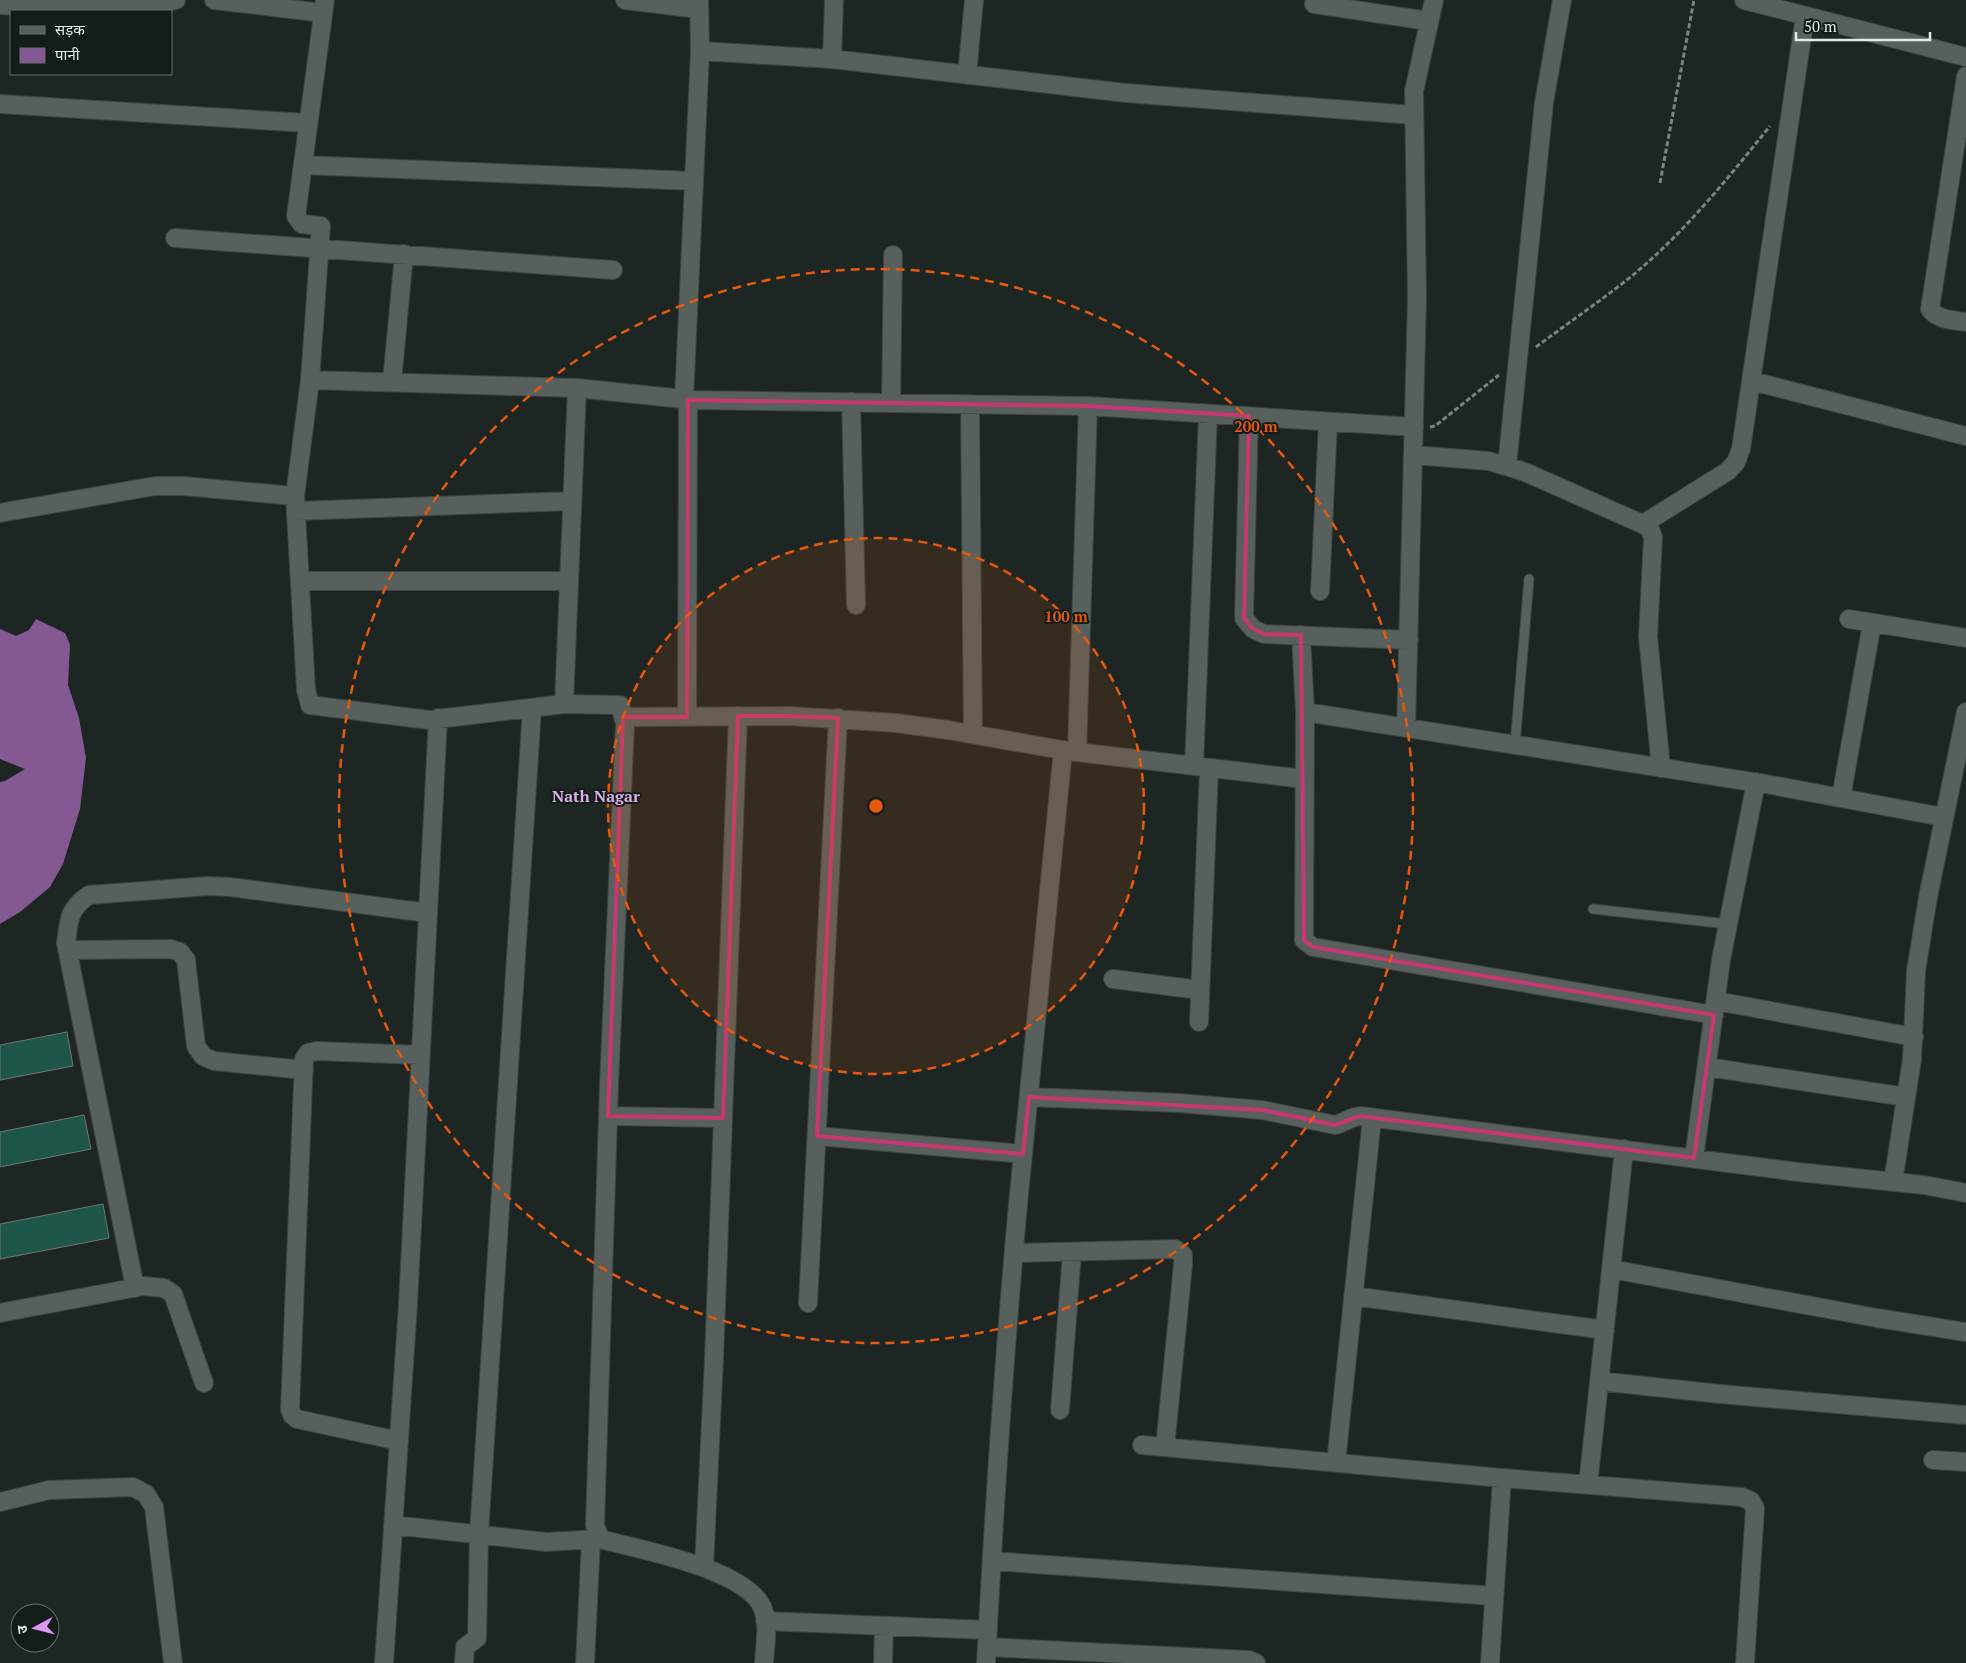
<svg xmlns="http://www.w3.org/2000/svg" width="1966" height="1663" viewBox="0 0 1966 1663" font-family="'PT Serif','Noto Sans Devanagari',serif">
  <rect width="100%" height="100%" fill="#1d2623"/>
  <!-- water -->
  <path fill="#845893" d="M 36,619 L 65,633 L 70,645 L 68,685 L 79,718 L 86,758 L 80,809 L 63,864 L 50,887 L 20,912 L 0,924 L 0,782 L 5,781 L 25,769 L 0,759 L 0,629 L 16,636 L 29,630 Z"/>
  <!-- building -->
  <path fill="#1f564a" stroke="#6e7875" d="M 67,1032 L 73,1066 L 0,1080 L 0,1045 Z
    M 84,1115 L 91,1149 L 0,1167 L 0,1132 Z
    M 103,1204 L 109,1238 L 0,1259 L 0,1224 Z"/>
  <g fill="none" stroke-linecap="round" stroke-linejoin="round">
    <!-- service casing -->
    <g stroke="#3d4441" stroke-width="11">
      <path id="service" d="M 1515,745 L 1529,579
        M 1593,909 L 1728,924"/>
    </g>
    <!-- minor casing -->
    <g stroke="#3d4441" stroke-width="20">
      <path id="minor" d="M 214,0 L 323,13
        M 625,0 L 699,9
        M 1744,0 L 1966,57
        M 1314,4 L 1429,21
        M 0,5 C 59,6 119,12 176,0
        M 700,51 L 832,59 L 1126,93 L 1413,115
        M 832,59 L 834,0
        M 967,75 L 974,0
        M 1966,76 L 1930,309 C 1937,320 1954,320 1966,322
        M 0,104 L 308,123
        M 303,165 L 694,181
        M 175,238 L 613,270
        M 310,380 L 577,388 L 693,400 L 1088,406 L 1414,427
        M 1752,381 L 1966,436
        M 392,382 L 404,254
        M 684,399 L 700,51 L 699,0
        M 851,402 L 856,605
        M 891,403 L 893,255
        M 970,404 L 973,734
        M 1249,416 L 1244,618 L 1253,629 L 1264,634 L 1409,640
        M 1414,455 L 1489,461 L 1525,472 L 1649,527 L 1653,537 L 1648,637 L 1661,768
        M 1507,466 L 1544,103 L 1562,0
        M 295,496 L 306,690 L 310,705 L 429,720 L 564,704 L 620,705 L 625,724 L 609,1085 L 595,1525 L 600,1539 C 638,1549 748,1569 763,1609 C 769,1625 765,1646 764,1663
        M 296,511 L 572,501
        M 0,513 L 155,486 L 183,486 L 295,496 L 310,380 L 321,226 L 302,224 L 296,216 L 325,0
        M 1643,524 L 1728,471 L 1736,462 L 1741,449 L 1805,16
        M 300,581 L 569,581
        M 1320,591 L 1328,422
        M 1849,619 L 1966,638
        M 1301,635 L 1305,712 L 1304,940 L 1313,947 L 1714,1015
        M 564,704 L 577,388
        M 1305,712 L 1766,784 L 1943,817
        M 623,717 L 789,716 L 896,723 L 948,730 L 1068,751 L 1304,779
        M 687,717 L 688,400
        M 1406,728 L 1417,298 L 1414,91 L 1434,0
        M 1077,752 L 1088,406
        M 1194,766 L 1208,414
        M 1841,798 L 1872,623
        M 67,950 L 171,949 L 180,952 L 186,960 L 196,1046 L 203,1056 L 214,1061 L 304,1070
        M 1113,979 L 1200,990
        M 1716,1001 L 1914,1037
        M 1199,1022 L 1209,768
        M 1707,1067 L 1906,1097
        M 1029,1097 L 1179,1103 L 1262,1110 L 1335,1125 C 1344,1123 1350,1117 1360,1116 L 1798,1172 L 1924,1185 L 1966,1193
        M 608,1116 L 723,1118
        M 817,1136 L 1023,1154
        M 1694,1158 L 1721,960 L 1756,782
        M 1893,1182 L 1912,1059 L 1916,971 L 1928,897 L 1966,712
        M 1014,1253 L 1175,1249 L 1183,1255 L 1183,1265 L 1165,1447
        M 1611,1269 L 1877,1318 L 1966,1332
        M 135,1288 L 66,943 C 69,921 68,909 89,895 L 208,886 L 230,887 L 428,913
        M 1353,1296 L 1605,1330
        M 808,1303 L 838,718
        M 0,1313 L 144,1286 L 164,1288 L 173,1294 L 204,1383
        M 1599,1381 L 1720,1394 L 1966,1415
        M 1060,1410 L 1072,1252
        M 399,1441 L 297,1419 L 292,1415 L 290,1409 L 304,1059 L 308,1053 L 316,1051 L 421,1055
        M 1142,1445 L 1502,1478 L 1742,1497 L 1751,1501 L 1755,1508 L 1745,1663
        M 1933,1460 L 1966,1462
        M 1336,1463 L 1372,1118
        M 1588,1485 L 1624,1149
        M 0,1502 L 49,1490 L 133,1487 L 146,1494 L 154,1507 L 173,1663
        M 393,1525 L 546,1542 L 600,1539
        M 992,1561 L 1494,1596
        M 704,1567 L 714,1359 L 738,716
        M 765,1621 L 988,1630
        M 987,1647 L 1249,1660 L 1256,1663
        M 384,1663 L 408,1304 L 438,718
        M 464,1663 L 465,1647 L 477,1638 L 479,1534 L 532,708
        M 585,1663 L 591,1540
        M 883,1663 L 884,1626
        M 986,1663 C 994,1510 1004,1357 1018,1204 C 1032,1052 1049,902 1063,750
        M 1490,1663 L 1502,1478"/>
    </g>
    <!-- path -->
    <path stroke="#7c8381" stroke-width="3" stroke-dasharray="5 2.5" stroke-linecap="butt" d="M 1660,183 L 1694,0
      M 1536,347 C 1568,323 1602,300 1633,275 C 1685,232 1728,178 1770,126
      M 1430,427 L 1435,426 L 1499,375"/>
    <!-- service -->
    <use href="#service" stroke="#57605d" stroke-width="9"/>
    <!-- minor -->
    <use href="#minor" stroke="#57605d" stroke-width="18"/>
  </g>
  <!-- marked area -->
  <path fill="none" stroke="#c73870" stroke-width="4" stroke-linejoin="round" d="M 688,400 L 1088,406 L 1249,416 L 1244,618 L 1253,629 L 1264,634 L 1301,635 L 1304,940 L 1313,947 L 1714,1015 L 1694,1158 L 1360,1116 L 1335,1125 L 1262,1110 L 1029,1097 L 1023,1154 L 817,1136 L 838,718 L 789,716 L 738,716 L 723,1118 L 608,1116 L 623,717 L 687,717 Z"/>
  <!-- distance rings -->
  <circle cx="876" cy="806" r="268" fill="#e8590c" fill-opacity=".12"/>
  <g fill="none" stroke="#e8590c" stroke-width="2.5" stroke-dasharray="9 6">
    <circle cx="876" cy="806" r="268"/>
    <circle cx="876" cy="806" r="537"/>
  </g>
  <g text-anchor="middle" stroke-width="4" stroke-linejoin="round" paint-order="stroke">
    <!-- neighbourhood labels -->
    <g font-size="16" font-weight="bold" fill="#dbadec" stroke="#141c1a">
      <text x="596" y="802">Nath Nagar</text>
    </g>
  </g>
  <circle cx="876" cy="806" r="8" fill="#e8590c" stroke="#141c1a" stroke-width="2.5"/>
  <g font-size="15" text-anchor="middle" font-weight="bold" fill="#e8590c" stroke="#141c1a" stroke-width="4" stroke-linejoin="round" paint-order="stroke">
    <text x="1256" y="432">200 m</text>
    <text x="1066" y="622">100 m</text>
  </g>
  <!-- legend -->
  <rect x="10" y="10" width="162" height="65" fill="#141c1a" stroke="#686f6d"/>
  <rect x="20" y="26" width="25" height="8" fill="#57605d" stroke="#686f6d"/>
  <text x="55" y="35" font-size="15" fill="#e6ebea">सड़क</text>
  <rect x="20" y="48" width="25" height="15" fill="#845893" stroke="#686f6d"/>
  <text x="55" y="60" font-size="15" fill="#e6ebea">पानी</text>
  <!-- north arrow -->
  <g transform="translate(35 1628) rotate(263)"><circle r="24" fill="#141c1a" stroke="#686f6d"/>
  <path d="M0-4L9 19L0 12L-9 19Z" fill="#dc99f4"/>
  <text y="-8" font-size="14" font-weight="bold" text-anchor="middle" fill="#e6ebea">उ</text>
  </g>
  <!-- scale -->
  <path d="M1796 32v8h134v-8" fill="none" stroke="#e6ebea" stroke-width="2.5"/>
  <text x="1804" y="32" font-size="15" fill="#e6ebea" stroke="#141c1a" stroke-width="4" paint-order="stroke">50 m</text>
</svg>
